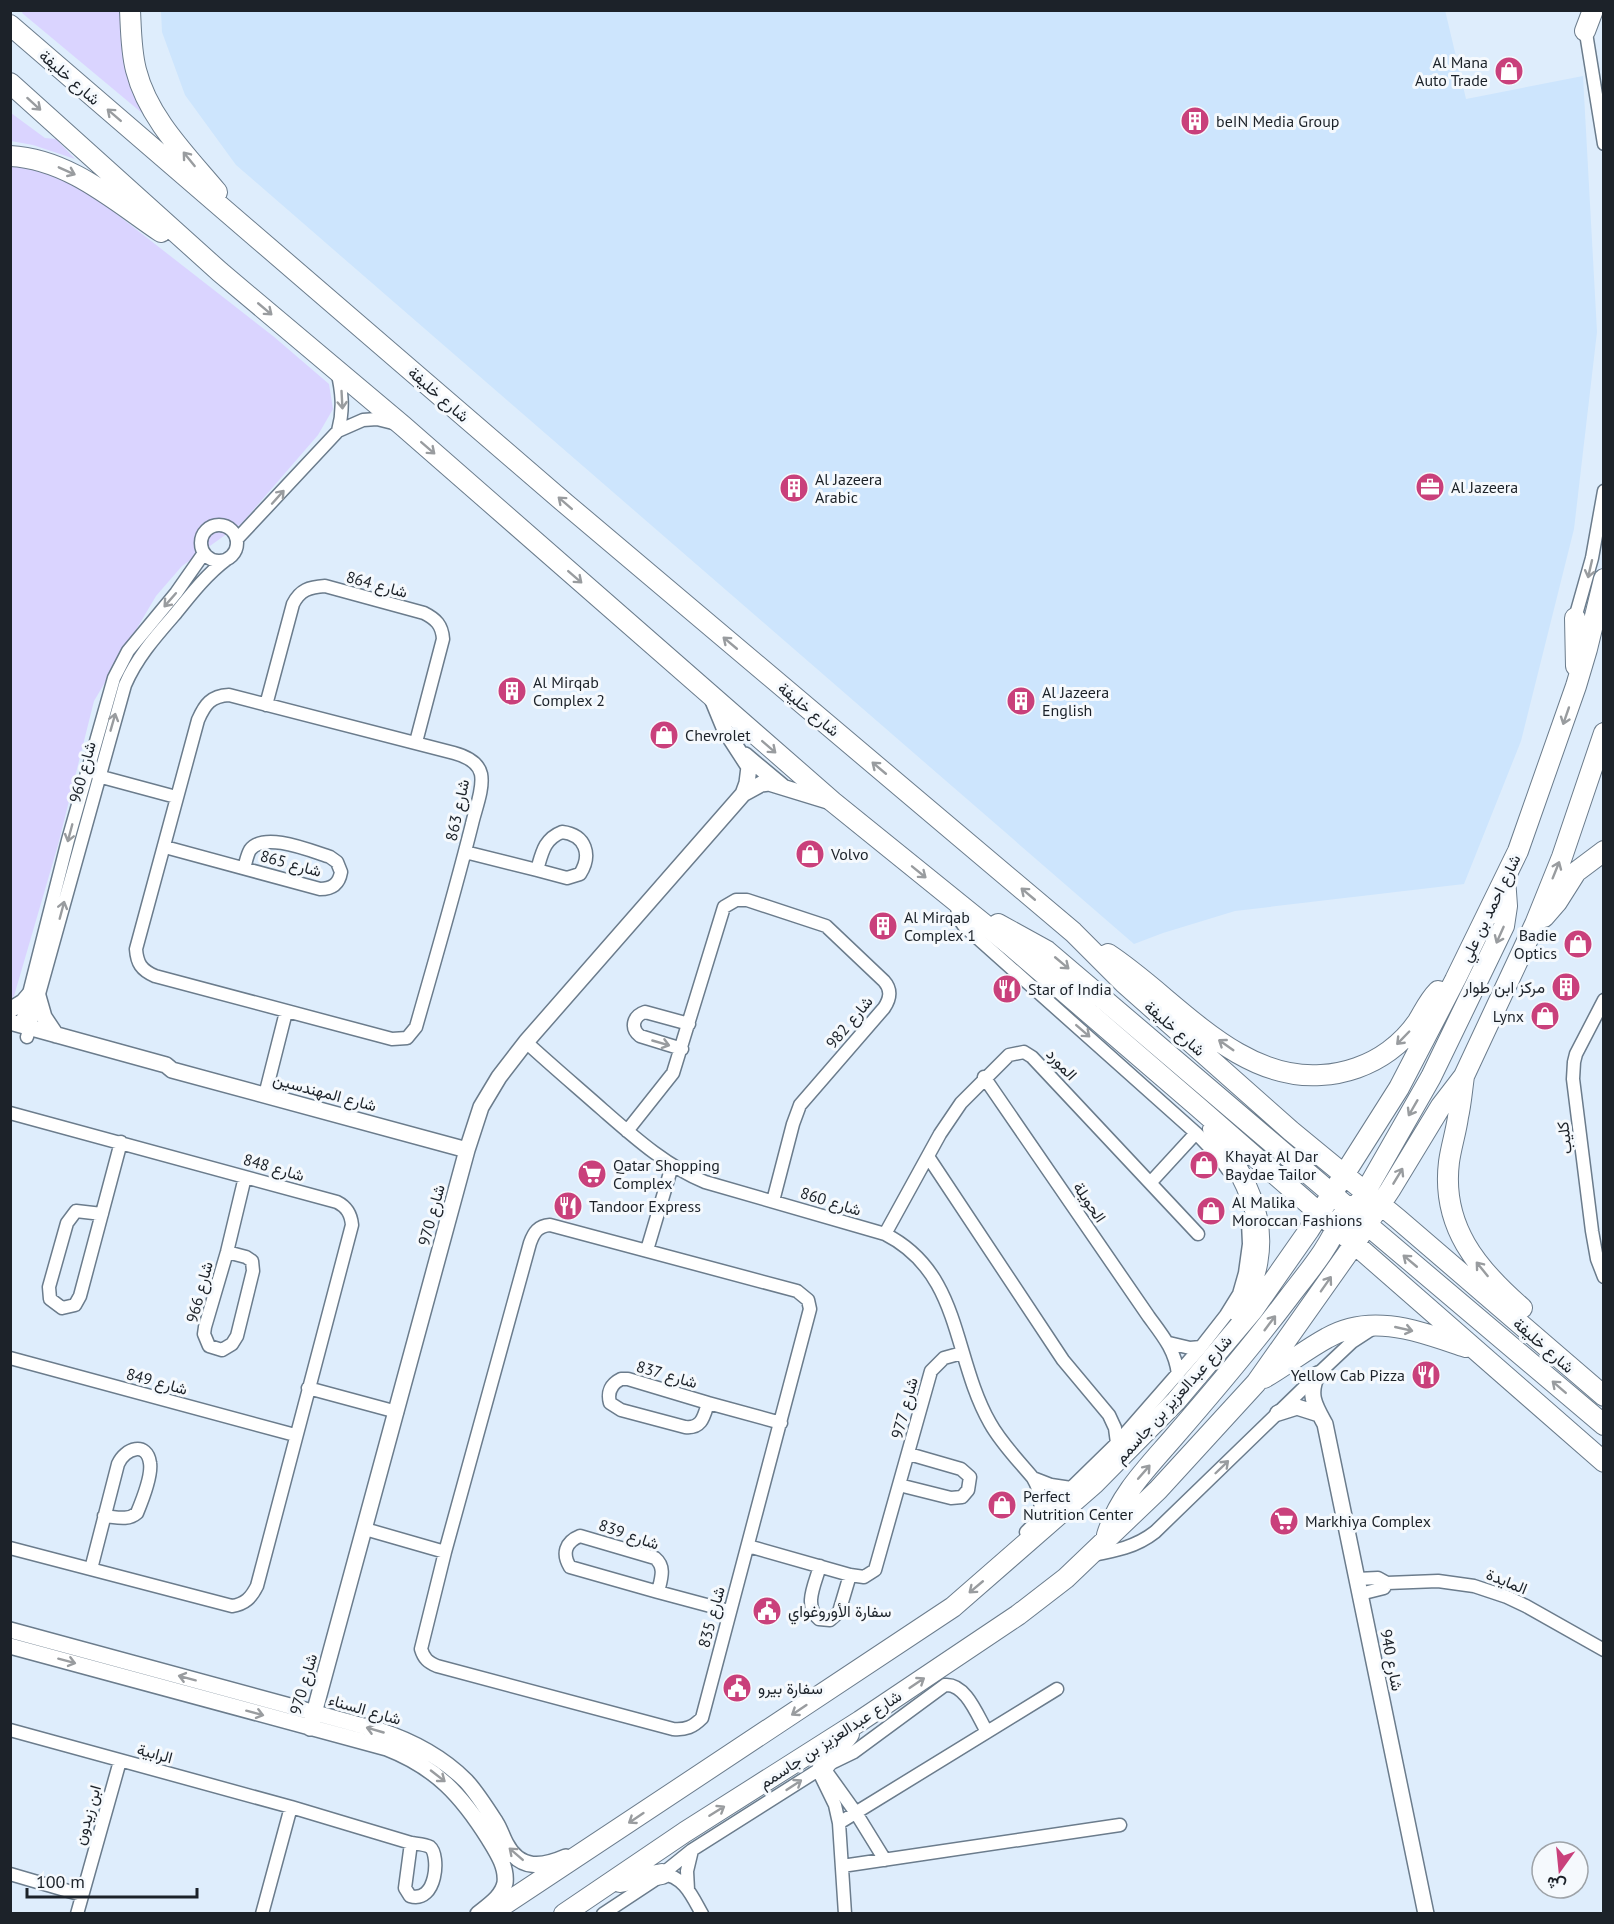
<svg xmlns="http://www.w3.org/2000/svg" width="1614" height="1924" viewBox="0 0 1614 1924" font-family="'PT Sans',Vazirmatn,sans-serif">
  <rect width="100%" height="100%" fill="#deedfc"/>
  <!-- built -->
  <path fill="#cde5fd" d="M 1445,10 L 1466,99 L 1583,76 L 1597,332 L 1574,529 L 1521,741 L 1464,884 L 1235,911 L 1163,933 L 1134,944 L 236,165 L 185,95 L 162,32 L 161,11 Z"/>
  <!-- green -->
  <path fill="#dad4ff" d="M 24,10 L 120,11 L 128,63 L 148,118 L 22,13 Z
    M 11,113 L 45,138 L 56,139 L 75,159 L 33,145 L 11,141 Z
    M 11,162 L 69,177 L 273,336 L 329,384 L 333,409 L 318,435 L 242,523 L 182,566 L 156,596 L 94,701 L 58,845 L 14,996 L 11,999 Z"/>
  <g fill="none" stroke-linecap="round" stroke-linejoin="round">
    <!-- minor casing -->
    <g stroke="#6b7c8c" stroke-width="15">
      <path id="minor" d="M 1585,27 L 1604,144
        M 337,370 C 342,392 344,409 338,431
        M201 543a18 18 0 1 1 36 0a18 18 0 1 1-36 0Z
        M 237,539 L 338,431 L 363,420 L 377,419 L 397,424
        M 1575,618 L 1592,558 L 1604,491
        M 229,695 L 454,753 C 465,756 478,761 481,774 C 484,789 475,810 472,824 C 455,892 435,960 416,1027 L 407,1038 L 392,1039 L 155,976 C 141,970 137,963 136,949 L 198,720 C 205,704 211,696 229,695 Z
        M 266,705 L 293,604 C 300,590 309,587 325,586 L 424,613 C 436,619 442,625 443,639 L 416,742
        M 98,776 L 176,797
        M 562,832 C 586,835 592,855 580,874 L 567,878 L 537,870 C 542,853 544,839 562,832 Z
        M 165,847 L 320,889 C 332,889 339,884 341,872 L 337,862 L 330,857 C 311,851 264,831 250,850 C 247,855 246,862 244,868
        M 465,852 L 537,870
        M 957,902 L 958,917 L 964,926 L 1196,1133 L 1218,1156 L 1228,1170
        M 1604,1000 L 1576,1054 L 1574,1062 L 1573,1079 L 1592,1231 L 1597,1259 L 1604,1277
        M 21,1025 L 68,840 L 114,678 L 128,651 L 176,593 L 204,553
        M 27,1037 L 125,685 C 137,657 156,636 176,613 C 192,593 207,574 227,559
        M 526,1042 C 551,1065 577,1087 603,1110 C 634,1137 666,1166 705,1182 L 885,1234 C 962,1273 952,1356 990,1423 C 1001,1443 1018,1460 1033,1478 C 1041,1492 1042,1503 1039,1519
        M 682,1049 L 640,1036 C 630,1028 633,1016 645,1012 L 689,1024
        M 984,1077 L 1149,1317 C 1163,1336 1175,1350 1178,1374
        M 265,1095 L 286,1012
        M 10,1113 L 337,1202 C 347,1207 351,1214 352,1225 L 257,1586 C 251,1598 245,1604 232,1606 L 10,1548
        M 627,1131 L 673,1073 L 724,907 L 736,900 L 747,900 L 826,926 L 884,981 C 892,990 890,999 884,1008 L 800,1105 L 793,1124 L 773,1201
        M 929,1158 L 1063,1360 L 1109,1415 L 1115,1428 L 1117,1443
        M 1151,1182 L 1196,1133
        M 102,1214 L 76,1211 L 67,1223 L 49,1287 L 50,1299 L 62,1308 L 75,1305 L 80,1296 L 121,1142
        M 550,1225 L 797,1291 L 808,1300 L 810,1309 L 702,1718 C 693,1727 686,1730 673,1729 L 437,1666 C 428,1662 424,1659 421,1649 L 445,1552 L 530,1243 C 534,1232 538,1226 550,1225 Z
        M 885,1234 L 940,1134 L 961,1103 L 1009,1055 L 1024,1052 L 1032,1057 L 1198,1234
        M 647,1250 L 672,1166
        M 227,1252 L 246,1257 L 252,1261 L 253,1271 L 237,1336 L 232,1344 L 222,1350 L 209,1346 L 204,1334 L 205,1327 L 227,1252 L 245,1177
        M 1169,1343 L 1190,1348 L 1201,1347
        M 10,1358 L 295,1435
        M 621,1379 L 628,1379 L 708,1403 C 704,1416 702,1429 685,1427 L 621,1410 L 610,1403 C 607,1392 611,1384 621,1379 Z
        M 308,1388 L 397,1412
        M 708,1403 L 781,1423
        M 1033,1478 L 1051,1485 L 1071,1488
        M 899,1485 L 951,1498 L 962,1497 L 968,1490 L 970,1477 L 961,1469 L 909,1454
        M 365,1529 L 445,1552
        M 1026,1532 L 1117,1443 L 1201,1347 L 1226,1315 L 1239,1294 L 1245,1273 L 1249,1244 L 1248,1222
        M 580,1536 L 655,1558 C 666,1567 661,1579 658,1592 L 570,1567 C 562,1554 565,1542 580,1536 Z
        M 748,1546 L 850,1575 L 864,1577 L 875,1570 L 931,1371 L 944,1358 L 962,1353
        M 1092,1555 C 1115,1551 1136,1547 1155,1532 L 1318,1374 L 1352,1342 L 1375,1327
        M 820,1566 C 815,1584 803,1606 819,1619 L 830,1620 L 839,1612 L 850,1575
        M 91,1569 L 118,1464 C 125,1448 147,1441 150,1463 C 152,1475 142,1501 137,1513 C 128,1521 116,1517 104,1516
        M 1357,1579 L 1378,1578 L 1387,1583 L 1438,1581 L 1474,1586 L 1507,1597 L 1526,1606 L 1604,1650
        M 658,1592 L 729,1611
        M 1360,1594 L 1384,1588 L 1387,1583
        M 10,1730 L 291,1807 L 411,1843 C 417,1844 425,1844 430,1847 C 440,1855 437,1904 410,1896 L 405,1888 L 411,1843
        M 823,1767 L 856,1813 L 885,1860
        M 818,1770 L 835,1805 L 839,1823 L 845,1914
        M 839,1823 L 1057,1689
        M 842,1866 L 1120,1825
        M 10,1874 L 82,1895
        M 662,1874 C 684,1876 692,1896 702,1914
        M 688,1890 L 687,1871 L 692,1850
        M 77,1914 L 120,1761
        M 262,1914 L 291,1807
        M 603,1914 L 656,1879 L 692,1850 L 823,1767 L 854,1752 L 945,1685 C 966,1683 978,1717 987,1732"/>
    </g>
    <!-- tertiary casing -->
    <g stroke="#6b7c8c" stroke-width="18">
      <path id="tertiary" d="M 711,696 L 725,730 L 749,767 L 747,783 L 743,794
        M 745,755 L 782,786
        M 38,996 L 44,1017 L 56,1035
        M 10,1010 L 23,1002 L 29,995
        M 10,1022 L 166,1065 L 172,1070 L 467,1150
        M 1318,1374 C 1307,1394 1315,1406 1325,1424 L 1426,1914
        M 1278,1413 L 1297,1407 L 1319,1414
        M 10,1630 L 378,1730 C 412,1741 441,1756 466,1781 C 477,1793 487,1809 496,1823 C 500,1829 502,1837 506,1844 C 520,1871 543,1867 566,1857
        M 10,1646 L 387,1748 C 436,1767 462,1796 489,1839 C 497,1852 507,1867 505,1883 C 502,1897 489,1905 478,1914
        M 310,1728 L 467,1150 L 481,1107 L 499,1077 L 526,1042 L 743,794 L 761,784 L 769,783 L 831,802"/>
    </g>
    <!-- primary casing -->
    <g stroke="#6b7c8c" stroke-width="22">
      <path id="primary" d="M 130,10 C 131,30 131,51 136,70 C 148,118 187,156 217,192
        M 10,25 L 566,504 L 1073,932 L 1124,983 L 1291,1131 L 1398,1219 L 1604,1396
        M 1585,31 L 1593,10
        M 10,83 L 220,272 L 403,426 L 833,802 L 1010,945 L 1198,1107 L 1604,1462
        M 10,156 C 69,159 115,201 161,232
        M 1575,618 L 1576,666
        M 1544,917 L 1557,902 L 1576,872 L 1604,851
        M 998,924 L 1047,951 L 1345,1205 L 1364,1209 L 1380,1205
        M 1108,954 C 1174,997 1236,1081 1321,1075 C 1345,1074 1370,1065 1389,1051 C 1400,1043 1410,1033 1418,1021 C 1424,1011 1429,1000 1438,991
        M 1464,1076 C 1462,1090 1461,1104 1458,1117 C 1456,1132 1451,1147 1449,1162 C 1441,1226 1477,1269 1522,1308
        M 1213,1129 C 1256,1194 1278,1238 1239,1313
        M 1359,1203 L 1431,1077 L 1504,926 L 1507,906 L 1505,878
        M 1358,1217 L 1604,1425
        M 1264,1378 C 1285,1366 1305,1350 1327,1338 C 1372,1312 1420,1332 1466,1347
        M 1107,1535 C 1119,1496 1147,1468 1173,1438 C 1213,1392 1252,1346 1289,1297 C 1308,1272 1330,1247 1341,1217
        M 823,1767 L 849,1734
        M 620,1882 L 662,1874
        M 490,1914 L 953,1607 L 1094,1484 L 1176,1401 L 1253,1310 L 1309,1230 L 1399,1088 L 1455,980 L 1518,851 L 1576,686 L 1587,649 L 1604,579
        M 564,1914 L 685,1832 L 860,1721 L 1018,1615 L 1066,1578 L 1158,1490 L 1256,1383 L 1355,1243 L 1390,1190 L 1441,1106 L 1464,1076 L 1535,924 L 1562,857 L 1604,733"/>
    </g>
    <!-- minor -->
    <use href="#minor" stroke="#fff" stroke-width="12"/>
    <!-- tertiary -->
    <use href="#tertiary" stroke="#fff" stroke-width="15"/>
    <!-- primary -->
    <use href="#primary" stroke="#fff" stroke-width="20"/>
  </g>
  <!-- one-way arrows -->
  <defs><path id="oneway-shaft" d="M-6 0H5M1.5-3L5.5 0L1.5 3" fill="none" stroke-width="1.6" stroke-linecap="round" stroke-linejoin="round" transform="scale(1.5)"/></defs>
  <g stroke="#999c9f">
    <use href="#oneway-shaft" transform="translate(34 104) rotate(42)"/>
    <use href="#oneway-shaft" transform="translate(114 115) rotate(-139)"/>
    <use href="#oneway-shaft" transform="translate(189 159) rotate(-129)"/>
    <use href="#oneway-shaft" transform="translate(67 171) rotate(24)"/>
    <use href="#oneway-shaft" transform="translate(265 309) rotate(40)"/>
    <use href="#oneway-shaft" transform="translate(342 400) rotate(87)"/>
    <use href="#oneway-shaft" transform="translate(428 448) rotate(41)"/>
    <use href="#oneway-shaft" transform="translate(278 497) rotate(-48)"/>
    <use href="#oneway-shaft" transform="translate(565 503) rotate(-139)"/>
    <use href="#oneway-shaft" transform="translate(1590 569) rotate(103)"/>
    <use href="#oneway-shaft" transform="translate(575 577) rotate(41)"/>
    <use href="#oneway-shaft" transform="translate(170 600) rotate(131)"/>
    <use href="#oneway-shaft" transform="translate(730 643) rotate(-140)"/>
    <use href="#oneway-shaft" transform="translate(1566 716) rotate(109)"/>
    <use href="#oneway-shaft" transform="translate(113 722) rotate(-74)"/>
    <use href="#oneway-shaft" transform="translate(769 747) rotate(41)"/>
    <use href="#oneway-shaft" transform="translate(879 768) rotate(-140)"/>
    <use href="#oneway-shaft" transform="translate(70 833) rotate(105)"/>
    <use href="#oneway-shaft" transform="translate(1556 870) rotate(-68)"/>
    <use href="#oneway-shaft" transform="translate(919 872) rotate(39)"/>
    <use href="#oneway-shaft" transform="translate(1028 894) rotate(-140)"/>
    <use href="#oneway-shaft" transform="translate(62 910) rotate(-75)"/>
    <use href="#oneway-shaft" transform="translate(1500 935) rotate(114)"/>
    <use href="#oneway-shaft" transform="translate(1062 963) rotate(40)"/>
    <use href="#oneway-shaft" transform="translate(1083 1031) rotate(41)"/>
    <use href="#oneway-shaft" transform="translate(1403 1038) rotate(134)"/>
    <use href="#oneway-shaft" transform="translate(661 1043) rotate(16)"/>
    <use href="#oneway-shaft" transform="translate(1226 1045) rotate(-145)"/>
    <use href="#oneway-shaft" transform="translate(1413 1108) rotate(120)"/>
    <use href="#oneway-shaft" transform="translate(1398 1176) rotate(-59)"/>
    <use href="#oneway-shaft" transform="translate(1410 1261) rotate(-140)"/>
    <use href="#oneway-shaft" transform="translate(1482 1269) rotate(-129)"/>
    <use href="#oneway-shaft" transform="translate(1326 1284) rotate(-55)"/>
    <use href="#oneway-shaft" transform="translate(1270 1323) rotate(-53)"/>
    <use href="#oneway-shaft" transform="translate(1404 1329) rotate(13)"/>
    <use href="#oneway-shaft" transform="translate(1559 1387) rotate(-139)"/>
    <use href="#oneway-shaft" transform="translate(1222 1467) rotate(-44)"/>
    <use href="#oneway-shaft" transform="translate(1144 1472) rotate(-49)"/>
    <use href="#oneway-shaft" transform="translate(976 1587) rotate(140)"/>
    <use href="#oneway-shaft" transform="translate(67 1661) rotate(15)"/>
    <use href="#oneway-shaft" transform="translate(187 1678) rotate(-165)"/>
    <use href="#oneway-shaft" transform="translate(917 1683) rotate(-34)"/>
    <use href="#oneway-shaft" transform="translate(799 1710) rotate(146)"/>
    <use href="#oneway-shaft" transform="translate(255 1713) rotate(15)"/>
    <use href="#oneway-shaft" transform="translate(375 1730) rotate(-164)"/>
    <use href="#oneway-shaft" transform="translate(438 1776) rotate(38)"/>
    <use href="#oneway-shaft" transform="translate(794 1785) rotate(-33)"/>
    <use href="#oneway-shaft" transform="translate(717 1811) rotate(-32)"/>
    <use href="#oneway-shaft" transform="translate(636 1818) rotate(146)"/>
    <use href="#oneway-shaft" transform="translate(516 1854) rotate(-139)"/>
  </g>
  <!-- icons -->
  <defs>
    <g id="shop-disc" transform="scale(1.5)"><circle r="9.5" fill="#c9407b" stroke="#f5f9fd"/><path d="M-5-2.5h2.3a2.7 3.5 0 0 1 5.4 0H5L5.5 6h-11ZM-1.5-2.5h3a1.5 2.3 0 0 0-3 0Z" fill="#fff"/></g>
    <g id="building-disc" transform="scale(1.5)"><circle r="9.5" fill="#c9407b" stroke="#f5f9fd"/><path d="M-4-6H4V6H1V3H-1V6H-4ZM-2.5-4.3h1.7v1.8h-1.7ZM.8-4.3h1.7v1.8H.8ZM-2.5-1h1.7V.8h-1.7ZM.8-1h1.7V.8H.8Z" fill="#fff"/></g>
    <g id="office-disc" transform="scale(1.5)"><circle r="9.5" fill="#c9407b" stroke="#f5f9fd"/><path d="M-6-3h4V-5.5h4V-3h4V5H-6ZM-1-4.5V-3h2v-1.5ZM-6 0V1H6V0Z" fill="#fff"/></g>
    <g id="restaurant-disc" transform="scale(1.5)"><circle r="9.5" fill="#c9407b" stroke="#f5f9fd"/><path d="M-5-6h1v4h1v-4h1v4h1v-4h1v5L-1.5 .5V6h-2V.5L-5-1ZM5-6V6H3V1.5H1.5Q1.5-4 5-6Z" fill="#fff"/></g>
    <g id="supermarket-disc" transform="scale(1.5)"><circle r="9.5" fill="#c9407b" stroke="#f5f9fd"/><path d="M-6-5.5h2.5l.6 2H6L4.5 2H-2.5L-4.4-4H-6ZM-1.5 3.2a1.3 1.3 0 1 0 .1 0ZM3 3.2a1.3 1.3 0 1 0 .1 0Z" fill="#fff"/></g>
    <g id="civic-disc" transform="scale(1.5)"><circle r="9.5" fill="#c9407b" stroke="#f5f9fd"/><path d="M-.6-6.5H3V-4.5H.6V-3L4-1V1h2V6H-6V1h2V-1L-.6-3ZM-1.2 2.5V6h2.4V2.5Z" fill="#fff"/></g>
  </defs>
  <g fill-rule="evenodd">
    <use href="#shop-disc" x="1509" y="71"/>
    <use href="#building-disc" x="1195" y="121"/>
    <use href="#office-disc" x="1430" y="487"/>
    <use href="#building-disc" x="794" y="488"/>
    <use href="#building-disc" x="512" y="691"/>
    <use href="#building-disc" x="1021" y="701"/>
    <use href="#shop-disc" x="664" y="735"/>
    <use href="#shop-disc" x="810" y="854"/>
    <use href="#building-disc" x="883" y="926"/>
    <use href="#shop-disc" x="1578" y="944"/>
    <use href="#building-disc" x="1566" y="987"/>
    <use href="#restaurant-disc" x="1007" y="989"/>
    <use href="#shop-disc" x="1545" y="1016"/>
    <use href="#shop-disc" x="1204" y="1165"/>
    <use href="#supermarket-disc" x="592" y="1174"/>
    <use href="#restaurant-disc" x="568" y="1206"/>
    <use href="#shop-disc" x="1211" y="1211"/>
    <use href="#restaurant-disc" x="1426" y="1375"/>
    <use href="#shop-disc" x="1002" y="1505"/>
    <use href="#supermarket-disc" x="1284" y="1521"/>
    <use href="#civic-disc" x="767" y="1611"/>
    <use href="#civic-disc" x="737" y="1688"/>
  </g>
  <g text-anchor="middle" stroke-width="6" stroke-linejoin="round" paint-order="stroke">
    <!-- poi labels -->
    <g font-size="16" fill="#1c2229" stroke="#f5f9fd" text-anchor="start">
      <text x="1488" y="68" text-anchor="end">Al Mana<tspan x="1488" dy="18">Auto Trade</tspan></text>
      <text x="1216" y="127">beIN Media Group</text>
      <text x="815" y="485">Al Jazeera<tspan x="815" dy="18">Arabic</tspan></text>
      <text x="1451" y="493">Al Jazeera</text>
      <text x="533" y="688">Al Mirqab<tspan x="533" dy="18">Complex 2</tspan></text>
      <text x="1042" y="698">Al Jazeera<tspan x="1042" dy="18">English</tspan></text>
      <text x="685" y="741">Chevrolet</text>
      <text x="831" y="860">Volvo</text>
      <text x="904" y="923">Al Mirqab<tspan x="904" dy="18">Complex 1</tspan></text>
      <text x="1557" y="941" text-anchor="end">Badie<tspan x="1557" dy="18">Optics</tspan></text>
      <text x="1545" y="993" text-anchor="end">مركز ابن طوار</text>
      <text x="1028" y="995">Star of India</text>
      <text x="1524" y="1022" text-anchor="end">Lynx</text>
      <text x="1225" y="1162">Khayat Al Dar<tspan x="1225" dy="18">Baydae Tailor</tspan></text>
      <text x="613" y="1171">Qatar Shopping<tspan x="613" dy="18">Complex</tspan></text>
      <text x="1232" y="1208">Al Malika<tspan x="1232" dy="18">Moroccan Fashions</tspan></text>
      <text x="589" y="1212">Tandoor Express</text>
      <text x="1405" y="1381" text-anchor="end">Yellow Cab Pizza</text>
      <text x="1023" y="1502">Perfect<tspan x="1023" dy="18">Nutrition Center</tspan></text>
      <text x="1305" y="1527">Markhiya Complex</text>
      <text x="788" y="1617">سفارة الأوروغواي</text>
      <text x="758" y="1694">سفارة بيرو</text>
    </g>
    <!-- street labels -->
    <g font-size="16" fill="#1c2229" stroke="#f5f9fd">
      <text transform="translate(70 77) rotate(41)" y="6">شارع خليفة</text>
      <text transform="translate(439 394) rotate(41)" y="6">شارع خليفة</text>
      <text transform="translate(377 584) rotate(15)" y="6">شارع 864</text>
      <text transform="translate(809 709) rotate(40)" y="6">شارع خليفة</text>
      <text transform="translate(82 772) rotate(-75)" y="6">شارع 960</text>
      <text transform="translate(457 810) rotate(-78)" y="6">شارع 863</text>
      <text transform="translate(291 863) rotate(15)" y="6">شارع 865</text>
      <text transform="translate(1490 908) rotate(-64)" y="6">شارع احمد بن علي</text>
      <text transform="translate(849 1022) rotate(-50)" y="6">شارع 982</text>
      <text transform="translate(1175 1028) rotate(41)" y="6">شارع خليفة</text>
      <text transform="translate(1062 1064) rotate(47)" y="6">المورد</text>
      <text transform="translate(325 1092) rotate(15)" y="6">شارع المهندسين</text>
      <text transform="translate(1564 1138) rotate(-97)" y="6">كليب</text>
      <text transform="translate(274 1167) rotate(16)" y="6">شارع 848</text>
      <text transform="translate(831 1201) rotate(17)" y="6">شارع 860</text>
      <text transform="translate(1090 1202) rotate(56)" y="6">الحويلة</text>
      <text transform="translate(431 1215) rotate(-75)" y="6">شارع 970</text>
      <text transform="translate(199 1292) rotate(-75)" y="6">شارع 966</text>
      <text transform="translate(1544 1345) rotate(41)" y="6">شارع خليفة</text>
      <text transform="translate(667 1374) rotate(16)" y="6">شارع 837</text>
      <text transform="translate(157 1381) rotate(15)" y="6">شارع 849</text>
      <text transform="translate(1173 1399) rotate(-48)" y="6">شارع عبدالعزيز بن جاسمم</text>
      <text transform="translate(904 1408) rotate(-75)" y="6">شارع 977</text>
      <text transform="translate(629 1534) rotate(19)" y="6">شارع 839</text>
      <text transform="translate(1507 1581) rotate(22)" y="6">المايدة</text>
      <text transform="translate(711 1617) rotate(-75)" y="6">شارع 835</text>
      <text transform="translate(1392 1660) rotate(79)" y="6">شارع 940</text>
      <text transform="translate(303 1684) rotate(-74)" y="6">شارع 970</text>
      <text transform="translate(365 1709) rotate(16)" y="6">شارع السناء</text>
      <text transform="translate(830 1739) rotate(-33)" y="6">شارع عبدالعزيز بن جاسمم</text>
      <text transform="translate(155 1753) rotate(15)" y="6">الرابية</text>
      <text transform="translate(87 1815) rotate(-74)" y="6">ابن زيدون</text>
    </g>
  </g>
  <!-- border -->
  <rect width="1614" height="1924" fill="none" stroke="#1c2229" stroke-width="24"/>
  <!-- north arrow -->
  <g transform="translate(1560 1870) rotate(195)"><circle r="28" fill="#f5f9fd" stroke="#9ea3a8" stroke-width="1.5"/>
  <path d="M0-4.5L10 22L0 15L-10 22Z" fill="#c9407b"/>
  <text y="-9" font-size="16" font-weight="bold" text-anchor="middle" fill="#1c2229">ش</text>
  </g>
  <!-- scale -->
  <path d="M27 1888v9h170v-9" fill="none" stroke="#1c2229" stroke-width="3"/>
  <text x="36" y="1888" font-size="18" fill="#1c2229" stroke="#f5f9fd" stroke-width="4.5" paint-order="stroke">100 m</text>
</svg>
